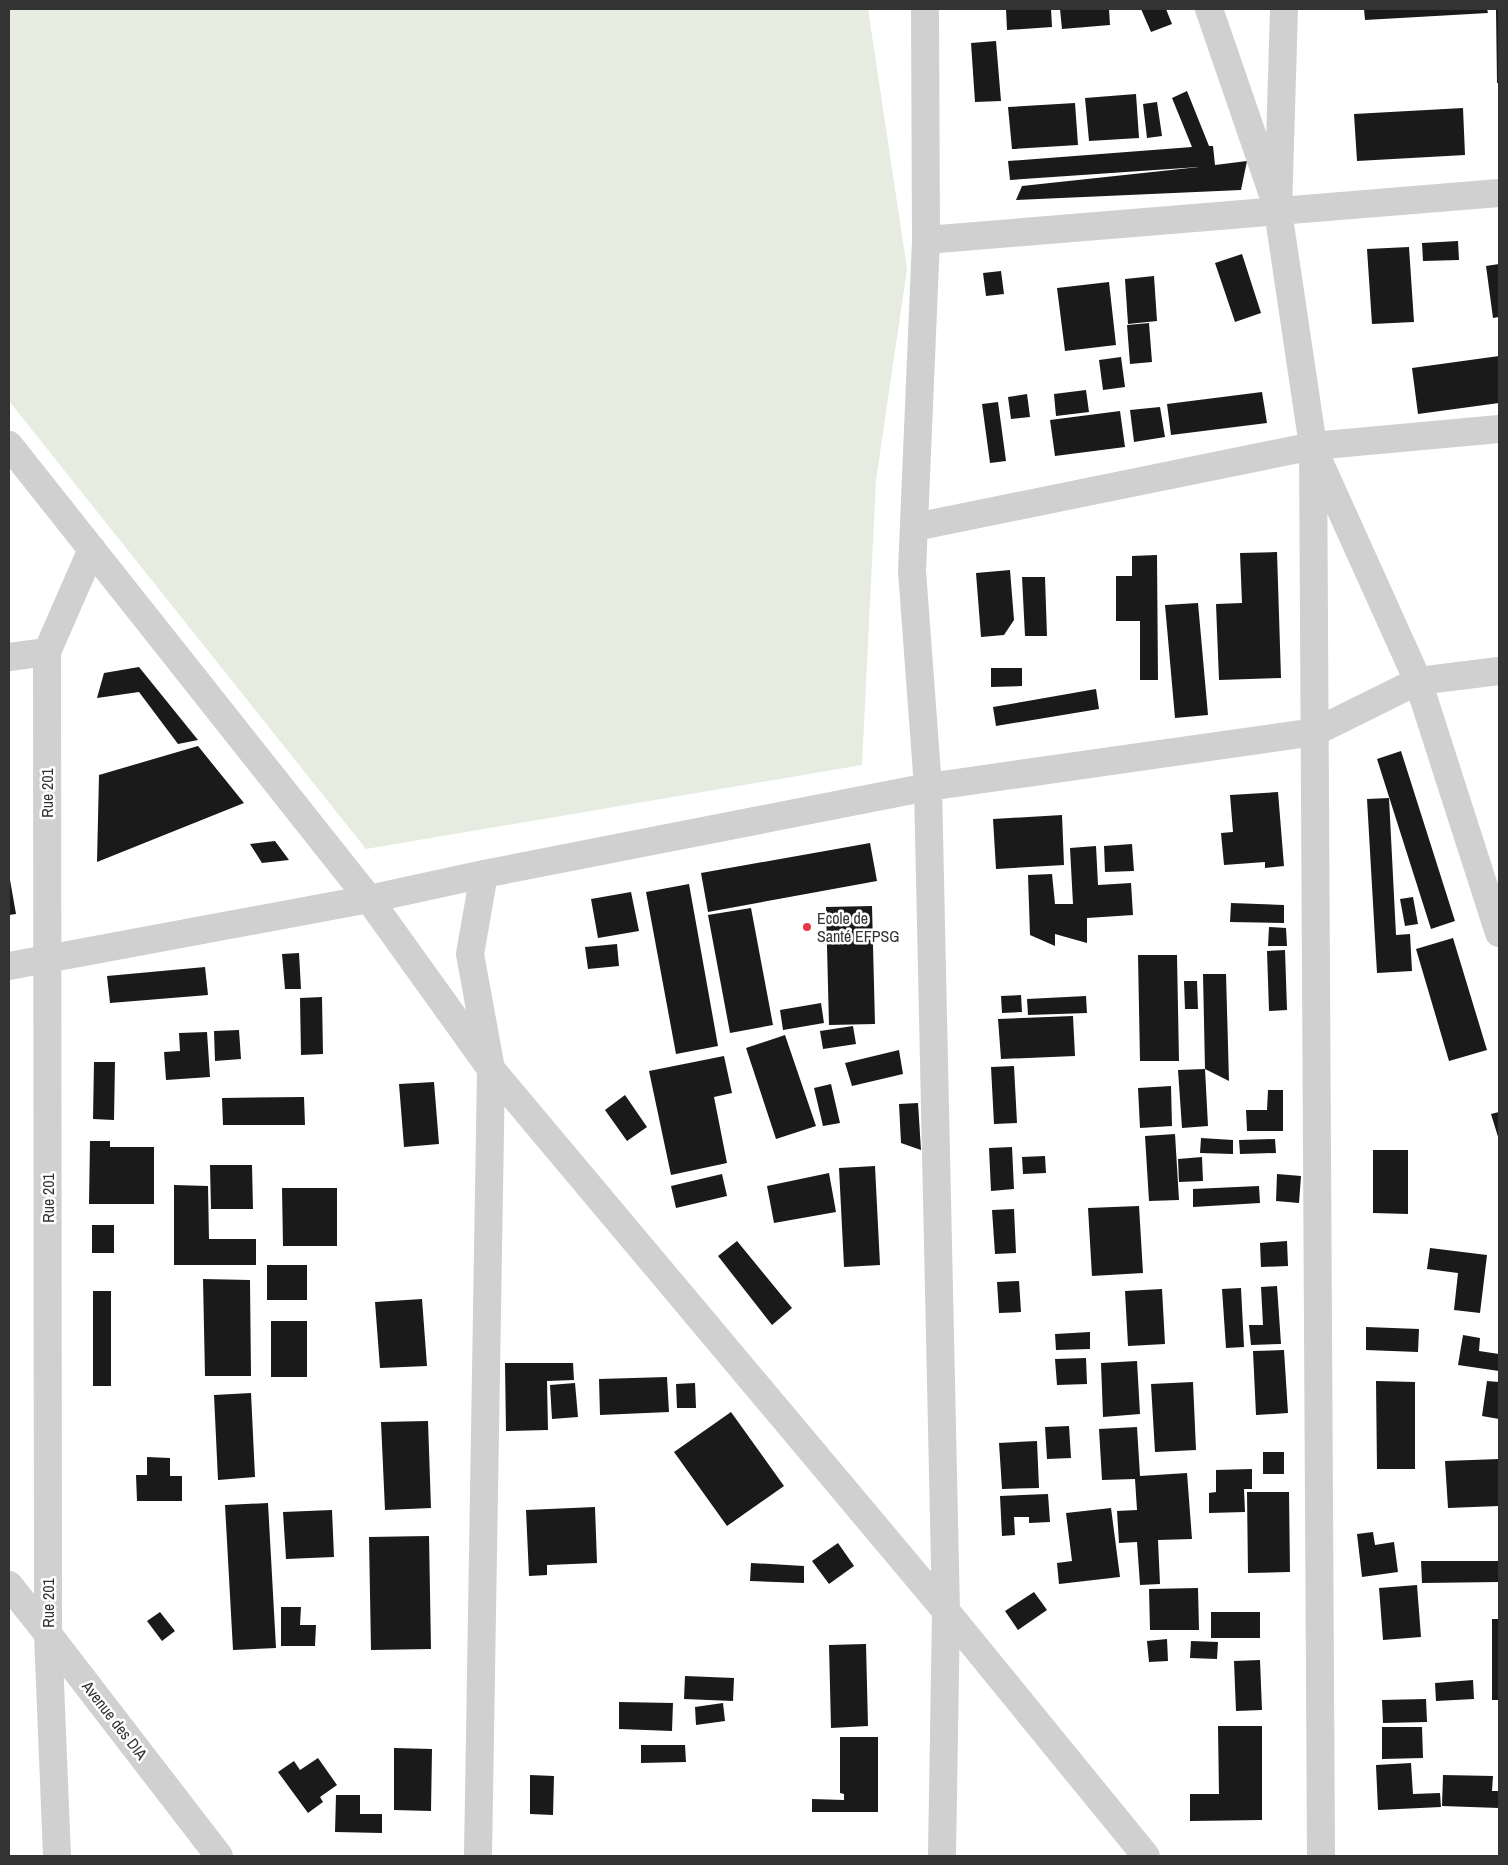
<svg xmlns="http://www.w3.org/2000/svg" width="1508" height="1865" viewBox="0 0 1508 1865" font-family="'Archivo Narrow',sans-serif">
  <rect width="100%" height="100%" fill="#fff"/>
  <!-- green -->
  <path fill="#e6ecdf" d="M 9,9 L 868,9 L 907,269 L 876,480 L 862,765 L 366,849 L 9,401 Z"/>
  <!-- building -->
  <path fill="#1a1a1a" d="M 1006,9 L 1051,9 L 1052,27 L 1007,30 Z
    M 1060,9 L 1109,9 L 1110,25 L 1062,29 Z
    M 1141,9 L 1166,9 L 1172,24 L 1151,32 Z
    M 1364,9 L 1487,9 L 1488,13 L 1365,20 Z
    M 1496,9 L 1499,9 L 1499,83 L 1497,83 Z
    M 996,41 L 1001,101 L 975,102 L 971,43 Z
    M 1187,91 L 1209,146 L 1213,146 L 1215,165 L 1247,161 L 1241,190 L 1016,200 L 1022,186 L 1199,167 L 1010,180 L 1008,161 L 1192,147 L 1172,98 Z
    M 1136,94 L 1139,138 L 1089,141 L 1085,98 Z
    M 1157,102 L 1162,136 L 1147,138 L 1143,104 Z
    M 1075,103 L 1078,145 L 1012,149 L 1008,107 Z
    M 1463,108 L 1465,155 L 1357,161 L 1354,114 Z
    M 1458,241 L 1459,260 L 1423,261 L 1422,243 Z
    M 1409,247 L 1414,322 L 1372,324 L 1367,249 Z
    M 1242,254 L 1261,313 L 1235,322 L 1215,263 Z
    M 1499,264 L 1499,317 L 1493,318 L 1486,266 Z
    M 1001,271 L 1004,294 L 986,296 L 983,273 Z
    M 1154,276 L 1157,321 L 1128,324 L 1125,279 Z
    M 1109,282 L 1116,345 L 1065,351 L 1057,288 Z
    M 1149,323 L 1152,362 L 1130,364 L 1127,325 Z
    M 1499,356 L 1499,403 L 1418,414 L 1412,368 Z
    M 1121,357 L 1125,387 L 1103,390 L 1099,360 Z
    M 1086,390 L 1089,412 L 1056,416 L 1054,394 Z
    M 1262,392 L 1267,423 L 1171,435 L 1167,404 Z
    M 1027,394 L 1030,417 L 1011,419 L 1008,397 Z
    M 998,402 L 1006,461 L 990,463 L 982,404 Z
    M 1160,407 L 1165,437 L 1134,442 L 1130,410 Z
    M 1120,411 L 1125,447 L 1055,456 L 1050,420 Z
    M 1277,552 L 1281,678 L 1219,680 L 1216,604 L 1242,603 L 1240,553 Z
    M 1157,555 L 1158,680 L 1140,680 L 1140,621 L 1116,621 L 1116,576 L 1132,576 L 1132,556 Z
    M 1010,570 L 1014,620 L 1004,635 L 981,637 L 976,573 Z
    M 1022,577 L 1045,577 L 1047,636 L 1025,636 Z
    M 1198,603 L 1208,715 L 1175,718 L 1165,605 Z
    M 139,667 L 198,740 L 178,744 L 139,692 L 97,698 L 104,673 Z
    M 991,668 L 1022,668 L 1022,686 L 991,687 Z
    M 1096,689 L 1099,709 L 996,726 L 993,707 Z
    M 198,746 L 244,803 L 97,862 L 99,775 Z
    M 1401,751 L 1455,921 L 1431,929 L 1377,759 Z
    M 1278,792 L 1284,866 L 1265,868 L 1265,862 L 1224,865 L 1221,833 L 1233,832 L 1230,795 Z
    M 1389,798 L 1396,935 L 1410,934 L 1412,971 L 1377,973 L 1367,799 Z
    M 1062,815 L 1064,865 L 996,869 L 993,819 Z
    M 275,841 L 289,860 L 262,863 L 250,844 Z
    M 870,843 L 877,881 L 708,912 L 701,873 Z
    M 1132,844 L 1134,871 L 1105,872 L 1104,846 Z
    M 1096,846 L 1098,885 L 1131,883 L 1133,915 L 1087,918 L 1087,943 L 1055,934 L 1055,946 L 1030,935 L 1028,875 L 1052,874 L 1055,904 L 1073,904 L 1070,848 Z
    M 9,874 L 16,914 L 9,915 Z
    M 689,884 L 718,1046 L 676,1054 L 646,892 Z
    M 631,892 L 639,931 L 598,938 L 591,899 Z
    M 1413,897 L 1418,924 L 1405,926 L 1400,899 Z
    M 1231,903 L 1284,905 L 1284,923 L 1230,922 Z
    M 872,906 L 875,1024 L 829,1025 L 826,907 Z
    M 751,908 L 773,1025 L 730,1033 L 708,915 Z
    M 1269,927 L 1286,928 L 1287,946 L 1268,946 Z
    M 1453,938 L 1487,1050 L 1449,1061 L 1416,949 Z
    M 617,944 L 619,966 L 588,969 L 585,947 Z
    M 1285,950 L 1287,1010 L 1269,1011 L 1267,951 Z
    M 299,953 L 301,989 L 285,989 L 282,954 Z
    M 1138,955 L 1177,955 L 1179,1061 L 1140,1061 Z
    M 205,967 L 208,995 L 110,1003 L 107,976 Z
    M 1203,974 L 1226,974 L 1229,1081 L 1205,1069 L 1208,1126 L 1182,1128 L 1178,1070 L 1205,1069 Z
    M 1184,981 L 1197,981 L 1198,1009 L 1185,1009 Z
    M 1021,995 L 1022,1012 L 1002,1013 L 1001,996 Z
    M 1086,996 L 1087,1013 L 1028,1015 L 1027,999 Z
    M 322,997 L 323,1054 L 301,1055 L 300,998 Z
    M 821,1003 L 824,1023 L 783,1030 L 780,1010 Z
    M 1073,1016 L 1075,1056 L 1001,1059 L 998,1019 Z
    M 853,1026 L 856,1044 L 823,1049 L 820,1031 Z
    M 239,1030 L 241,1059 L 215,1061 L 214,1031 Z
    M 207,1032 L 210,1077 L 166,1080 L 164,1052 L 180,1051 L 179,1033 Z
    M 785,1035 L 816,1126 L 776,1139 L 746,1048 Z
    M 899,1050 L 903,1074 L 852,1086 L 845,1063 Z
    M 724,1056 L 732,1093 L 714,1097 L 727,1163 L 671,1175 L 649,1071 Z
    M 94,1062 L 115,1062 L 114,1120 L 93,1119 Z
    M 1014,1066 L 1017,1123 L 994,1124 L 991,1067 Z
    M 434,1082 L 439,1144 L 404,1147 L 399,1084 Z
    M 831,1084 L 840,1123 L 823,1126 L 814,1088 Z
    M 1171,1086 L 1172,1126 L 1140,1128 L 1138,1088 Z
    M 1268,1090 L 1283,1090 L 1283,1131 L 1247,1131 L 1246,1110 L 1267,1110 Z
    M 625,1095 L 647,1127 L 627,1141 L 605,1110 Z
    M 304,1097 L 305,1125 L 223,1125 L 222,1098 Z
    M 918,1103 L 921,1150 L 901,1143 L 899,1104 Z
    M 1499,1112 L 1499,1140 L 1491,1114 Z
    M 1175,1134 L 1179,1200 L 1149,1201 L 1145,1136 Z
    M 1201,1138 L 1233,1140 L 1233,1154 L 1200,1153 Z
    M 1275,1139 L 1276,1153 L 1240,1154 L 1239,1140 Z
    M 90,1141 L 110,1141 L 110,1147 L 154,1147 L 154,1204 L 89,1204 Z
    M 1012,1147 L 1014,1189 L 991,1191 L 989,1148 Z
    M 1373,1150 L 1408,1150 L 1408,1214 L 1373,1213 Z
    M 1045,1156 L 1046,1173 L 1023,1174 L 1022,1157 Z
    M 1202,1157 L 1203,1181 L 1179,1182 L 1178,1159 Z
    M 210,1165 L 252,1165 L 253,1209 L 211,1209 Z
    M 875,1166 L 880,1265 L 844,1267 L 839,1168 Z
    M 829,1173 L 836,1212 L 774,1223 L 767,1186 Z
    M 722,1174 L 727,1196 L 676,1208 L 671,1186 Z
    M 1277,1174 L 1301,1176 L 1299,1203 L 1276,1201 Z
    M 174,1185 L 208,1186 L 209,1239 L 256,1239 L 256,1265 L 174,1265 Z
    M 1259,1186 L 1260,1203 L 1193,1207 L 1193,1189 Z
    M 282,1188 L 337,1188 L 337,1246 L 283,1246 Z
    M 1139,1206 L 1143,1273 L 1092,1276 L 1088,1208 Z
    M 1014,1209 L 1016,1253 L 995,1254 L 992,1210 Z
    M 92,1225 L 114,1225 L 114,1253 L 92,1253 Z
    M 737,1241 L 792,1308 L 772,1325 L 718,1256 Z
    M 1287,1241 L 1288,1266 L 1261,1267 L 1260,1243 Z
    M 1430,1248 L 1487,1255 L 1480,1313 L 1454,1310 L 1458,1273 L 1427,1269 Z
    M 267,1265 L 307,1265 L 307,1300 L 267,1300 Z
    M 203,1279 L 250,1280 L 251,1376 L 205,1376 Z
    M 1019,1281 L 1021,1312 L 999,1313 L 997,1282 Z
    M 1277,1286 L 1281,1344 L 1251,1345 L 1249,1325 L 1263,1325 L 1261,1287 Z
    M 1241,1288 L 1244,1347 L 1226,1348 L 1222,1289 Z
    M 1162,1289 L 1165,1344 L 1128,1346 L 1125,1291 Z
    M 93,1291 L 111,1291 L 111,1386 L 93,1386 Z
    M 422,1299 L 427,1366 L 380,1368 L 375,1302 Z
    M 271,1321 L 307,1321 L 307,1377 L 271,1377 Z
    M 1366,1327 L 1419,1329 L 1418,1352 L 1366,1350 Z
    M 1090,1332 L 1090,1349 L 1056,1350 L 1055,1334 Z
    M 1463,1335 L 1480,1338 L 1479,1351 L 1499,1354 L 1499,1371 L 1458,1365 Z
    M 1284,1350 L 1288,1413 L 1256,1415 L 1253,1351 Z
    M 1086,1358 L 1087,1384 L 1057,1385 L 1055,1359 Z
    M 1137,1361 L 1140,1414 L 1103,1417 L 1101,1363 Z
    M 505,1363 L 573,1363 L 574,1380 L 547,1381 L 548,1430 L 506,1431 Z
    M 667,1377 L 669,1412 L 600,1415 L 599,1379 Z
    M 1376,1381 L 1415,1382 L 1415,1469 L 1377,1469 Z
    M 1487,1381 L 1499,1382 L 1499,1419 L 1482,1416 Z
    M 1193,1382 L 1196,1450 L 1155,1452 L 1151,1384 Z
    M 575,1383 L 578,1417 L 552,1419 L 550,1385 Z
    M 695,1383 L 696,1408 L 677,1408 L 676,1384 Z
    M 251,1393 L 255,1477 L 218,1480 L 214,1395 Z
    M 731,1412 L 784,1486 L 727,1526 L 674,1452 Z
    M 428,1421 L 431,1508 L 385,1510 L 381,1422 Z
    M 1069,1426 L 1071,1458 L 1047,1459 L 1045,1427 Z
    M 1137,1427 L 1140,1476 L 1187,1473 L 1192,1539 L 1158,1540 L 1160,1584 L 1140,1585 L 1137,1542 L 1119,1543 L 1117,1511 L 1137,1510 L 1135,1479 L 1102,1480 L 1099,1429 Z
    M 1037,1441 L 1039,1488 L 1002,1489 L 999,1443 Z
    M 1263,1452 L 1284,1452 L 1284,1474 L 1263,1474 Z
    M 147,1457 L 170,1458 L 170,1476 L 182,1476 L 182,1501 L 137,1501 L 136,1475 L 147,1475 Z
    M 1499,1459 L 1499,1506 L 1448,1508 L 1445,1461 Z
    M 1252,1469 L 1252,1489 L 1244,1489 L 1245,1512 L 1209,1513 L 1209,1493 L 1216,1492 L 1216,1470 Z
    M 1247,1492 L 1289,1492 L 1290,1572 L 1248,1573 Z
    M 1048,1494 L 1050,1522 L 1029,1523 L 1029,1517 L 1014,1517 L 1015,1535 L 1002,1536 L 1000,1496 Z
    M 268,1503 L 276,1648 L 233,1650 L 225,1505 Z
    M 595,1507 L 597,1563 L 547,1565 L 547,1575 L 529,1576 L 526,1510 Z
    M 1111,1508 L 1120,1577 L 1059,1584 L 1057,1563 L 1072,1561 L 1066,1513 Z
    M 332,1510 L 334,1557 L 286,1559 L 283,1512 Z
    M 1373,1532 L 1375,1545 L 1394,1542 L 1398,1572 L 1362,1577 L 1357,1534 Z
    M 429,1536 L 431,1649 L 371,1650 L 369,1537 Z
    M 838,1543 L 854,1566 L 829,1584 L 812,1561 Z
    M 1421,1561 L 1499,1561 L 1499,1582 L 1422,1583 Z
    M 751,1563 L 804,1566 L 804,1583 L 750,1581 Z
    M 1417,1585 L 1421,1637 L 1383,1640 L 1379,1588 Z
    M 1198,1588 L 1199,1630 L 1150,1630 L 1149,1589 Z
    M 1034,1592 L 1047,1610 L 1018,1630 L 1005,1611 Z
    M 281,1607 L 301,1607 L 300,1625 L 316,1625 L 315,1646 L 281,1646 Z
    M 160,1612 L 175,1631 L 162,1641 L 147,1621 Z
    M 1211,1612 L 1260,1612 L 1260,1638 L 1211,1638 Z
    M 1492,1619 L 1499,1619 L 1499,1700 L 1492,1700 Z
    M 1167,1639 L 1168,1661 L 1149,1662 L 1147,1641 Z
    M 1191,1641 L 1218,1642 L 1217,1659 L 1190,1658 Z
    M 866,1644 L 868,1726 L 831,1728 L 829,1645 Z
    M 1260,1660 L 1262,1710 L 1236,1711 L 1234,1661 Z
    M 685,1676 L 734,1678 L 733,1701 L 684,1699 Z
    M 1473,1680 L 1474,1699 L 1436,1701 L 1435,1683 Z
    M 1426,1699 L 1427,1722 L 1383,1723 L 1382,1700 Z
    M 619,1702 L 673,1703 L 672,1731 L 619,1729 Z
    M 723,1703 L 725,1721 L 696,1725 L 695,1707 Z
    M 1218,1726 L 1262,1726 L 1262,1820 L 1190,1821 L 1190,1794 L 1219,1794 Z
    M 1382,1727 L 1422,1727 L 1423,1758 L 1382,1759 Z
    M 840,1737 L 878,1737 L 878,1812 L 812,1812 L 812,1799 L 844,1800 L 844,1794 L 840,1793 Z
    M 641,1745 L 685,1745 L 686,1762 L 641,1763 Z
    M 394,1748 L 432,1749 L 431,1811 L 394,1810 Z
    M 318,1758 L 337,1785 L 320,1797 L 323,1802 L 308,1813 L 278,1772 L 294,1761 L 300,1770 Z
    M 1411,1763 L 1413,1794 L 1440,1793 L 1441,1807 L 1378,1810 L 1376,1765 Z
    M 530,1775 L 554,1776 L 553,1815 L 530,1814 Z
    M 1443,1775 L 1493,1776 L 1492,1791 L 1499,1791 L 1499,1808 L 1442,1806 Z
    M 336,1795 L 360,1795 L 360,1814 L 382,1814 L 382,1833 L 335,1832 Z"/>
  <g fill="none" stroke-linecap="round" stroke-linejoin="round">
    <!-- minor -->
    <path stroke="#d0d0d0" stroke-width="28" d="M 925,9 L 926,240 L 912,571 L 928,787 L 946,1611 L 942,1856
      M 1209,9 L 1273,195
      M 1284,9 L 1278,211 L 1313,446 L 1321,1856
      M 926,240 L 1499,193
      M 9,445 L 369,899 L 491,1069 L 946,1611 L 1146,1856
      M 1317,457 L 1418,681 L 1499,933
      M 915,527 L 1313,446 L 1499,429
      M 9,657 L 47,652
      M 9,966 L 369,899 L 484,874 L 928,787 L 1315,732 L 1418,681 L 1499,671
      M 57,1856 L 48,1634 L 47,652 L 92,549
      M 478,1856 L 491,1069 L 470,954 L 484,874"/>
    <!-- tertiary -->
    <path stroke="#d0d0d0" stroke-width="28" d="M 9,1585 L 48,1634 L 219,1856"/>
  </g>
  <!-- markers -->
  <circle fill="#e63946" stroke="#fff" stroke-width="2" cx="807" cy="927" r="5"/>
  <g text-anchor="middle" stroke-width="5" stroke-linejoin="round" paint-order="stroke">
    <!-- street labels -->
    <g font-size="16" fill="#333" stroke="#fff">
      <text transform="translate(47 793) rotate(-90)" y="6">Rue 201</text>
      <text transform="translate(48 1198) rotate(-90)" y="6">Rue 201</text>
      <text transform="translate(48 1603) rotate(-90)" y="6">Rue 201</text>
      <text transform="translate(115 1720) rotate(52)" y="6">Avenue des DIA</text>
    </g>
    <!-- poi labels -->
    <g font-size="16" fill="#333" stroke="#fff" text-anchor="start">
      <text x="817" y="924">Ecole de<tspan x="817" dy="18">Santé EFPSG</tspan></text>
    </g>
  </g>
  <!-- border -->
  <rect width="1508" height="1865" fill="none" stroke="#333333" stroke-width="20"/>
</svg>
